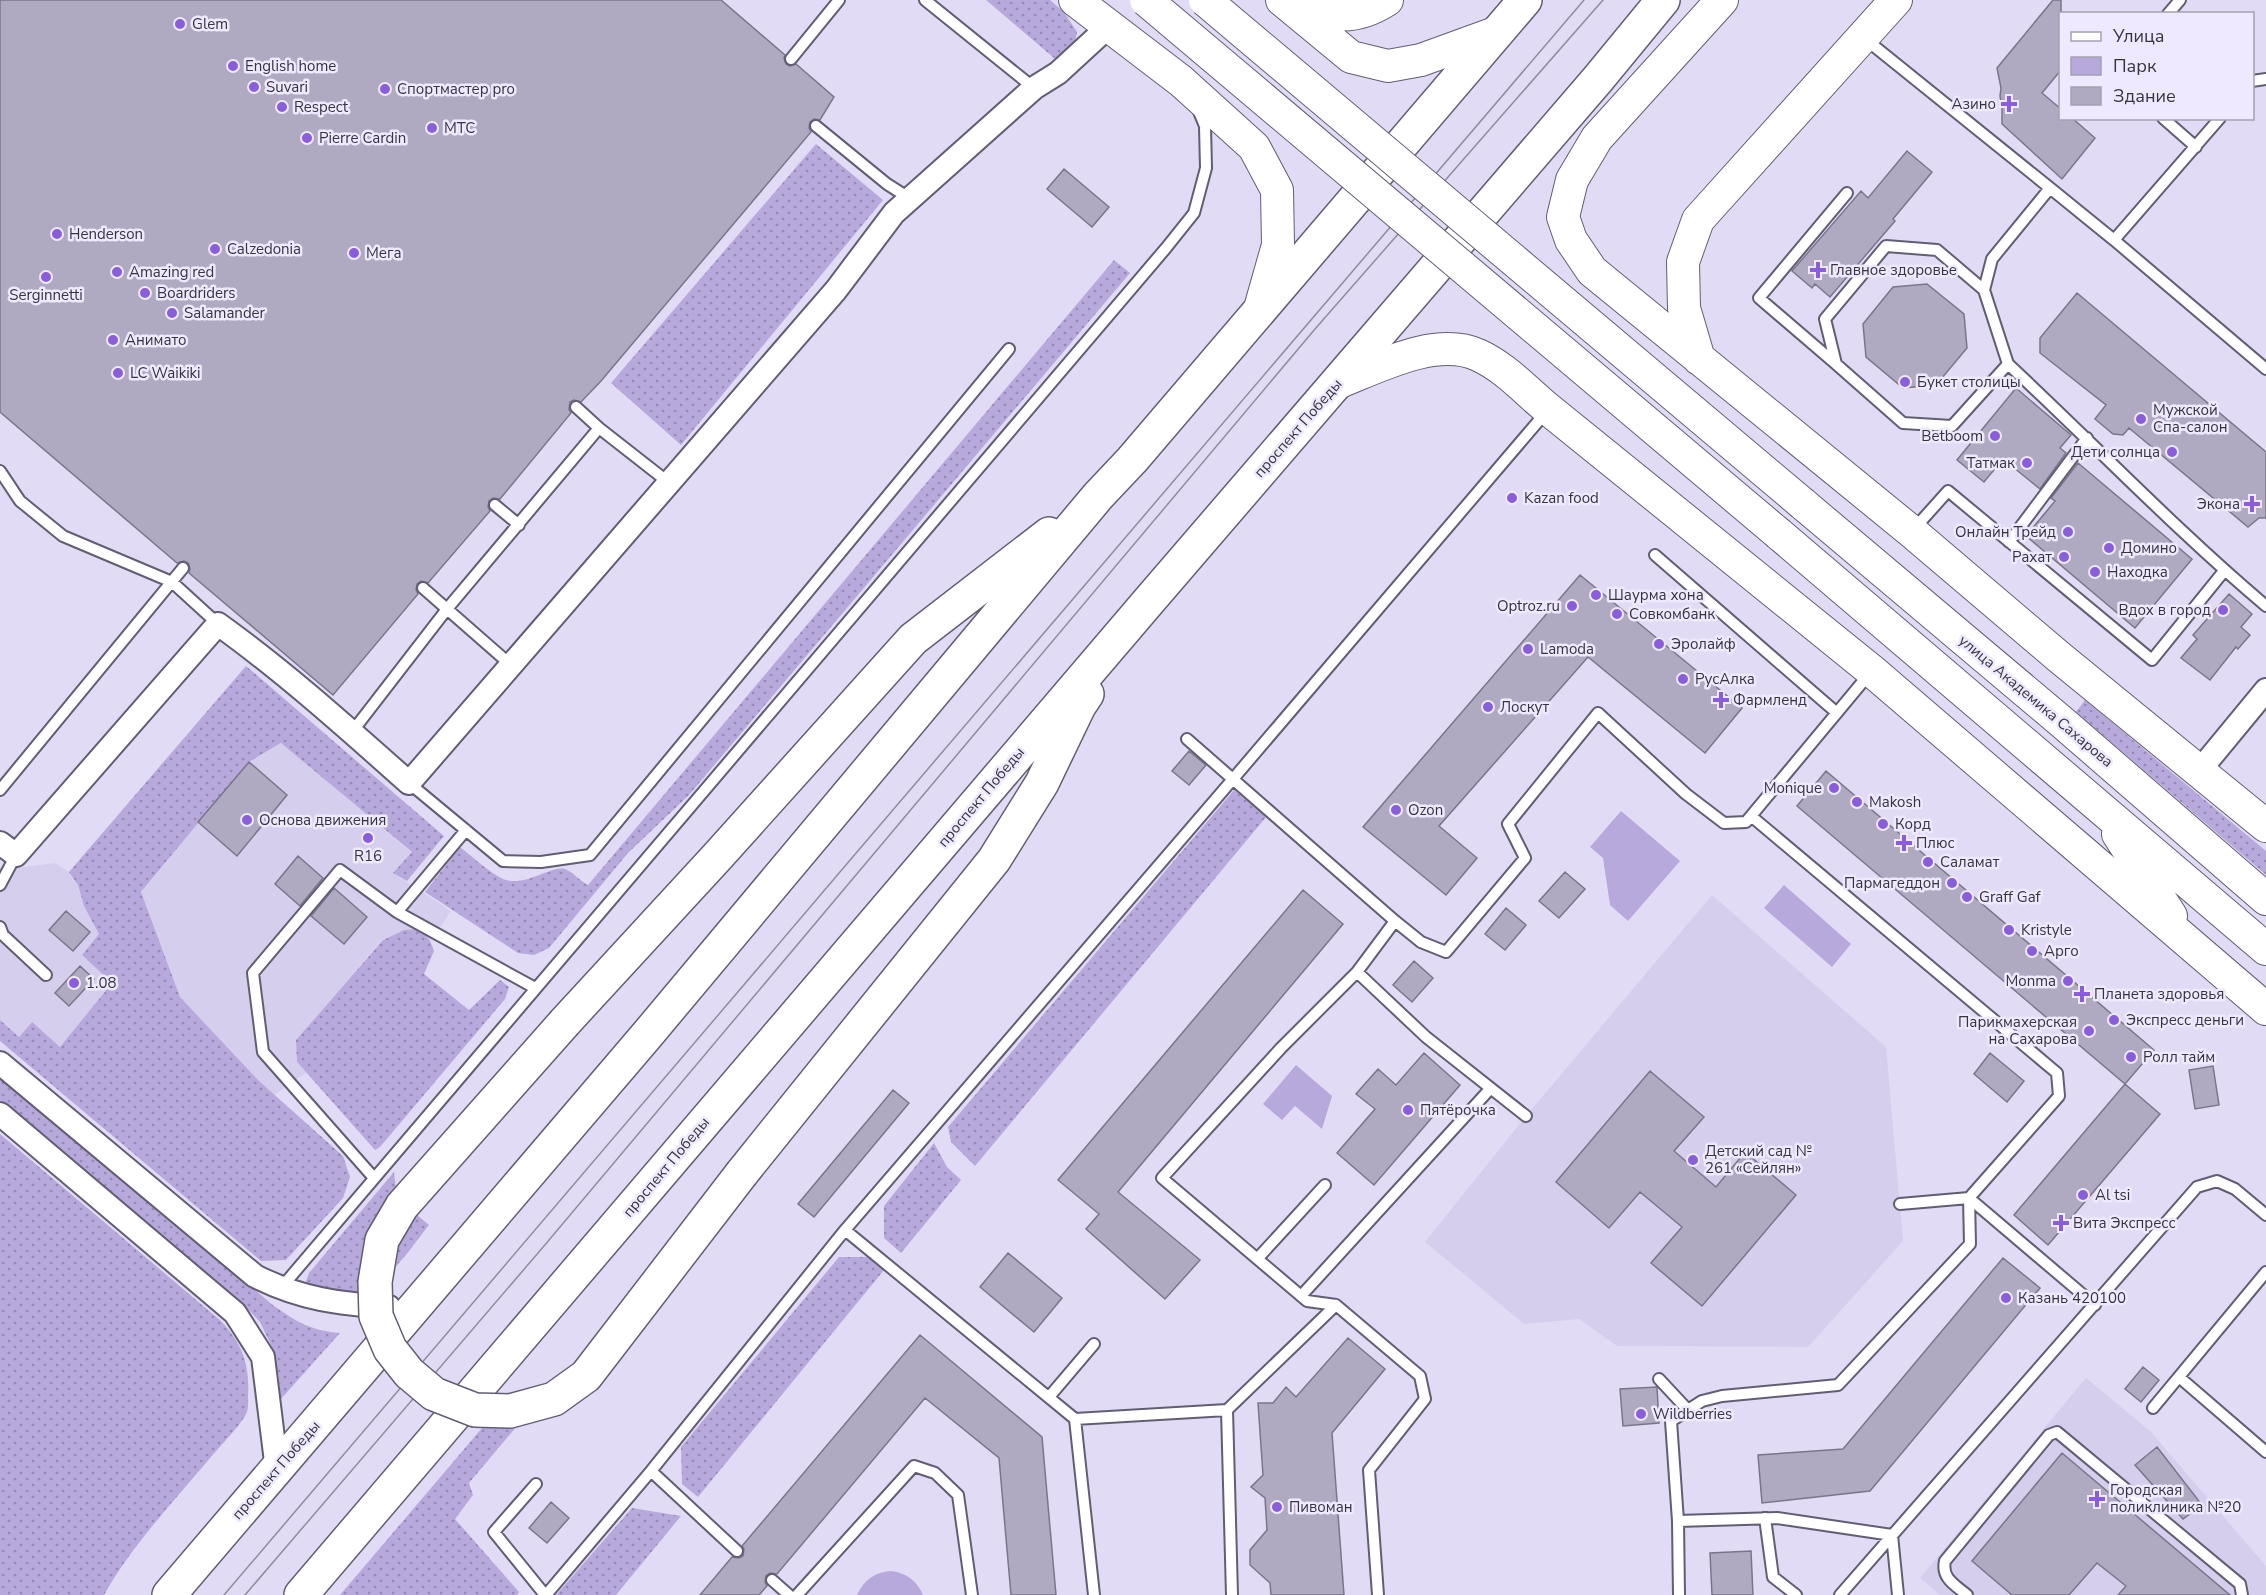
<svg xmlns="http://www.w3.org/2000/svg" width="2266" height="1595" viewBox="0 0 2266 1595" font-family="'Nunito Sans',sans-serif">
  <defs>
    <pattern id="grass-dots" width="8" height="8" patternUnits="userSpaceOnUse" patternTransform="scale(1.5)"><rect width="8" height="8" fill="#b8a9dd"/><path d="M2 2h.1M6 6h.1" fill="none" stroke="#968ab5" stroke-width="1.8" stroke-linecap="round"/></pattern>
  </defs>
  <rect width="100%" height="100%" fill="#e2dbf5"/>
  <!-- built -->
  <path fill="#d6ceed" d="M 282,743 L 412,853 L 396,875 L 451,911 L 431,941 L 424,933 L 404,930 L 382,940 L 307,1027 L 297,1062 L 306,1073 L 274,1095 L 259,1081 L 180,997 L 141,893 L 249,762 Z
    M 55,863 L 69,872 L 78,885 L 84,906 L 100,934 L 82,955 L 112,983 L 60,1048 L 32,1022 L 19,1037 L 0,1020 L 0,870 Z
    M 1712,895 L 1886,1047 L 1903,1241 L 1808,1347 L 1617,1346 L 1579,1319 L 1524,1324 L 1425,1242 L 1526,1116 Z
    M 2086,1378 L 2150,1431 L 2266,1566 L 2266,1595 L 1940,1595 L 1920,1578 Z"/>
  <!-- grass -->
  <path fill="url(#grass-dots)" d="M 986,0 L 1050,0 L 1064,12 L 1077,32 L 1072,58 L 1061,64 Z
    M 816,144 L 883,200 L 681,445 L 611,383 Z
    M 1114,260 L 1130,273 L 689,795 L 628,853 L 549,948 L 534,955 L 518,953 L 425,892 L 460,847 C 470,855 495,877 506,880 C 526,886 553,865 565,869 C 573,872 580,881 588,885 Z
    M 246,666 L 444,836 L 407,881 L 393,873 L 412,852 L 281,743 L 249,762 L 141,892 L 180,997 L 259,1081 L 343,1156 L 350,1177 L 343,1198 L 286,1260 L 261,1261 L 0,1041 L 0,1020 L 19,1037 L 32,1022 L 60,1047 L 112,983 L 82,955 L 99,934 L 84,906 L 78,885 L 69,872 Z
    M 2085,700 L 2266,851 L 2266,875 L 2076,712 Z
    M 1234,790 L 1267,816 L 975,1166 L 951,1142 L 948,1127 Z
    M 415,929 C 427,934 430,939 434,951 L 424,974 L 469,1010 L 500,980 L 509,987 L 505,999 L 380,1147 L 375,1150 L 297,1062 L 296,1040 L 383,940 L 404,930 Z
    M 0,1075 L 274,1306 C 299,1323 309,1330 340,1333 L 280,1400 L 279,1378 L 272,1347 L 260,1322 L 240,1301 L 0,1100 Z
    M 0,1134 L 221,1321 C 242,1343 250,1365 248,1396 C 248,1401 249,1409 246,1414 C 241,1425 220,1446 211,1457 C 174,1501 132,1545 104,1595 L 0,1595 Z
    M 934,1143 L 947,1167 L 961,1180 L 901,1253 L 884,1238 L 884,1206 Z
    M 394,1172 L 397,1198 L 429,1225 C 410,1249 381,1294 348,1296 C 335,1296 319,1290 307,1287 L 306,1281 L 309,1273 Z
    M 839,1257 L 869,1257 L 884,1270 L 698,1497 L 682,1484 L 681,1447 Z
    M 522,1420 L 469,1483 L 473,1495 L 455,1519 L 519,1592 L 517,1595 L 340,1595 L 488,1421 Z
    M 632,1508 L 681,1516 L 616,1595 L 556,1595 Z"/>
  <!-- green -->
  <path fill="#b8a9dd" d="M 1621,811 L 1680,861 L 1628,921 L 1610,905 L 1603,858 L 1590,847 Z
    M 1784,885 L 1851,944 L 1832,967 L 1764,908 Z
    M 1296,1065 L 1332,1096 L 1322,1129 L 1295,1106 L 1282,1120 L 1263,1104 Z
    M 891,1571 C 907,1573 917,1581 923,1595 L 857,1595 C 864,1580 875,1572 891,1571 Z"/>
  <!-- building -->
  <path fill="#afa9c1" stroke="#7b758c" stroke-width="1.5" d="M 0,0 L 721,0 L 785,55 L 784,58 L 786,64 L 790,66 L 796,64 L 834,97 L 820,120 L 814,119 L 810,122 L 809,128 L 811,132 L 601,381 L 581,402 L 574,400 L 570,402 L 569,409 L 571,413 L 500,499 L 493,498 L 489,501 L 488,507 L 490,511 L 428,583 L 421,581 L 417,584 L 416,590 L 418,594 L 333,695 L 189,573 L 190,569 L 188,563 L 184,561 L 177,563 L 0,412 Z
    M 2053,0 L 2061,0 L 2061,70 L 2042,93 L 2061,109 L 2061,118 L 2072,118 L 2095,138 L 2062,179 L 2002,124 L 2002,108 L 2000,96 L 2001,88 L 1997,68 Z
    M 1907,151 L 1932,172 L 1893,219 L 1895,221 L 1830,297 L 1815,284 L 1812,288 L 1792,271 L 1861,191 L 1868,198 Z
    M 1064,169 L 1109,207 L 1092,227 L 1047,189 Z
    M 1927,284 L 1964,314 L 1967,348 L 1936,385 L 1903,388 L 1866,357 L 1863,324 L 1893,287 Z
    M 2077,293 L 2266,452 L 2266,518 L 2259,518 L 2248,527 L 2129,428 L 2123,435 L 2113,434 L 2095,419 L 2106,405 L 2040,353 L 2040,338 Z
    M 2016,388 L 2071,435 L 2060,448 L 2066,453 L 2040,489 L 2003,459 L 1984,482 L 1957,460 Z
    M 2078,463 L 2192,559 L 2135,628 L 2026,536 L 2055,501 L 2051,498 Z
    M 1580,575 L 1742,708 L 1705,753 L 1588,657 L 1439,826 L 1477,858 L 1446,895 L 1363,827 Z
    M 2229,594 L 2252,614 L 2241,627 L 2250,635 L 2238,649 L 2236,647 L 2210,680 L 2181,658 L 2197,639 L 2193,635 Z
    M 1189,751 L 1206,765 L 1189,785 L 1172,771 Z
    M 249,762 L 287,795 L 237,856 L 198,822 Z
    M 1826,771 L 2154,1050 L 2125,1084 L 1797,806 Z
    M 298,856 L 323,878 L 300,906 L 275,884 Z
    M 1565,872 L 1585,889 L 1559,918 L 1539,901 Z
    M 334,888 L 367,917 L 344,944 L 311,916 Z
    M 1303,890 L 1343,924 L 1118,1192 L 1200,1260 L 1165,1299 L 1086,1229 L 1099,1214 L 1058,1180 Z
    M 1506,908 L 1526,925 L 1505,950 L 1485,934 Z
    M 66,911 L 90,932 L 73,951 L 49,930 Z
    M 1414,961 L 1433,978 L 1412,1002 L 1393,985 Z
    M 80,966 L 94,979 L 69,1006 L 55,993 Z
    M 1424,1053 L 1460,1085 L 1374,1185 L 1337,1153 L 1375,1109 L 1356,1094 L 1378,1069 L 1396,1085 Z
    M 1990,1053 L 2024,1081 L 2007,1102 L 1974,1074 Z
    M 2213,1066 L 2219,1105 L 2195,1109 L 2189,1070 Z
    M 1650,1071 L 1704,1117 L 1674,1151 L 1716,1187 L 1745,1152 L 1796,1195 L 1702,1306 L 1651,1263 L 1682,1227 L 1640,1192 L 1609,1228 L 1556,1182 Z
    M 2125,1084 L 2160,1114 L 2048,1245 L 2014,1215 Z
    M 893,1090 L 909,1103 L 814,1217 L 798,1204 Z
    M 1008,1253 L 1062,1298 L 1034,1332 L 980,1287 Z
    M 2003,1258 L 2040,1288 L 1870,1491 L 1762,1503 L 1758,1455 L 1843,1449 Z
    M 920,1335 L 1042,1437 L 1056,1595 L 1011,1595 L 999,1458 L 925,1398 L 777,1574 L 770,1573 L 766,1576 L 765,1582 L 767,1586 L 759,1595 L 700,1595 L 732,1557 L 739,1558 L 743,1556 L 744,1549 L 742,1546 Z
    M 1348,1338 L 1385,1369 L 1332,1433 L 1344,1595 L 1271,1595 L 1270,1583 L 1250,1565 L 1250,1550 L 1267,1530 L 1265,1498 L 1251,1487 L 1263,1475 L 1258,1403 L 1273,1403 L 1286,1387 L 1296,1397 Z
    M 2143,1367 L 2159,1380 L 2141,1402 L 2125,1389 Z
    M 1657,1387 L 1659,1423 L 1623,1426 L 1620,1389 Z
    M 2157,1447 L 2202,1505 L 2183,1519 L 2135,1465 Z
    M 2062,1453 L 2230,1595 L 2118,1595 L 2126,1586 L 2097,1563 L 2069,1595 L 2012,1595 L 1972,1561 Z
    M 551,1502 L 569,1518 L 547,1543 L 529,1528 Z
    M 1751,1551 L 1753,1595 L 1712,1595 L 1710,1553 Z"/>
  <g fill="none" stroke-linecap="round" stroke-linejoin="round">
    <!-- service casing -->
    <g stroke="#635d73" stroke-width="14">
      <path id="service" d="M 925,0 L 1034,88
        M 2168,14 L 2180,0
        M 1864,38 L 2050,188
        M 791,59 L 839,0
        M 2252,81 L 2266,79
        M 2163,118 L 2196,147
        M 2220,118 L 2114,240 L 2266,369
        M 816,126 L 887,184 L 909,198
        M 1886,246 L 1937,250 L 1984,290 L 2008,364 L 1952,426 L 1903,423 L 1836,364 L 1825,319 Z
        M 1984,290 L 1992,259 L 2050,188 L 2114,240
        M 1836,364 L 1759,298 L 1847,193
        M 2008,364 C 2094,444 2176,530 2266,606
        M 576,407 L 599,428 L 668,482
        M 0,471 L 20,501 L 63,536 L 172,582 L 218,624
        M 495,505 L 519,525
        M 1914,529 L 1948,491 L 2152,660 L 2224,571
        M 2009,542 L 2087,438
        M 1655,555 L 1837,713
        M 423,588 L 512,666
        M 352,732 L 447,609 L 599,428
        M 1187,739 L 1395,921 L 1421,942 L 1446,952 L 1525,858 L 1508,824 L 1598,713 L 1686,794 L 1724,823 L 1746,822 L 1870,673
        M 409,783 L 503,861 L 541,862 L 590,855 L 1009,349
        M 0,790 L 183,568
        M 0,885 L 16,855
        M 397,912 L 466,830
        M 0,927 L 3,935 L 46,975
        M 1357,972 L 1426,1037 L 1526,1116
        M 374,1178 L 263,1052 L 253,973 L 340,870 L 397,912 L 535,988
        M 1900,1204 L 1969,1198 L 2095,1305
        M 845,1230 L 1075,1419 L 1094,1595
        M 1258,1258 L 1325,1185
        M 281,1288 L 1166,248 L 1194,213 L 1206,168 L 1205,126 L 1198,109
        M 1301,1296 L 1490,1089
        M 1336,1305 L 1307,1301 L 1162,1178 L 1281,1048 L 1357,972 L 1395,921
        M 2179,1377 L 2266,1452
        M 1659,1379 L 1687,1409
        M 1049,1397 L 1094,1344
        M 2153,1408 L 2266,1272
        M 1227,1410 L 1232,1595
        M 1075,1419 L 1227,1410 L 1336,1305 L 1420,1376 L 1425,1399 L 1369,1470 L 1378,1595
        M 651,1471 L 737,1551
        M 536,1484 L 494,1532 L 545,1595
        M 1765,1518 L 1773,1577 L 1796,1595
        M 1678,1521 L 1671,1421 L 1702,1401 L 1722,1396 L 1838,1385 L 1970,1244 L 1969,1198 L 2059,1096 L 2057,1073 L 1751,816
        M 772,1580 L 789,1595
        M 546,1595 L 651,1471 L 845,1230 L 1233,779 L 1547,411
        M 797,1595 L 914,1466 L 935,1473 L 958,1495 L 972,1595
        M 1679,1595 L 1678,1521 L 1777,1518 L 1892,1535 L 1898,1595
        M 1840,1595 L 2197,1187 L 2217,1181 L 2235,1189 L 2266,1215
        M 1967,1595 C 1955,1585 1941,1578 1945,1561 L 2049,1435 L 2057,1432 L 2240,1584 L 2242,1595"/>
    </g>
    <!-- minor casing -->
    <g stroke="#635d73" stroke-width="26">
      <path id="minor" d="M 2200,770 L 2266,690
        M 0,843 L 16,855 L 218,624 C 285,672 347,728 409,783 L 836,290 L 894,213 L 1034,88 L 1058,73 L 1108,27
        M 0,1063 L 255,1276 C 300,1299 340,1304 389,1307
        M 0,1114 L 235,1313 L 263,1357 L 277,1470"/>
    </g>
    <!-- secondary casing -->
    <g stroke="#635d73" stroke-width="34">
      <path id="secondary" d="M 1075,0 L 1181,81 L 1254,147 L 1277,190 L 1278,245 L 1259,312
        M 1282,0 L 1351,57 L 1388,66 L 1421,60 L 1498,32
        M 1722,0 L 1597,138 L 1572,180 L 1563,217 L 1571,240 L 1592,271 L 1912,532 L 2059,657 L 2266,826
        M 1292,1 C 1330,15 1351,23 1387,0
        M 1699,359 L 1684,308 L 1683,262 L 1698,220 L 1896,0
        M 1337,383 C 1378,367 1436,336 1478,355 C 1505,367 1526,391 1548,409 L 1872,671 L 2266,1009
        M 1803,504 L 2063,723 L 2266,899
        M 1779,534 L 2266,949
        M 2118,834 L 2171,916"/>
    </g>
    <!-- primary casing -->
    <g stroke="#635d73" stroke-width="36">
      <path id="primary" d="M 565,1022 L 717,857 L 913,639 L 1049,534
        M 742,1173 L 994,860 L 1042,783 L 1079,706 L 1087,694
        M 169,1595 L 647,1035 L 1098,496 L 1132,460 L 1525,0
        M 301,1595 L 1148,602 L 1598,79 L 1663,0"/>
    </g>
    <!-- service -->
    <use href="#service" stroke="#fff" stroke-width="10"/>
    <!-- minor -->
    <use href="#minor" stroke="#fff" stroke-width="22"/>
    <!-- secondary -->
    <use href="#secondary" stroke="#fff" stroke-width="32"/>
    <!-- primary -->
    <use href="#primary" stroke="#fff" stroke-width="33"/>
    <!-- tram -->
    <path stroke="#908b9d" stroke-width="1.5" d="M 224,1595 C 679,1065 1128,529 1584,0
      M 245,1595 L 544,1246 L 1315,329 L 1603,0"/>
    <!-- secondary-bridge casing -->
    <g stroke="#635d73" stroke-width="34" stroke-linecap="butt">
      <path id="secondary-bridge" d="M 1146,0 L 1779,534
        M 1205,0 L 1803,504"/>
    </g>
    <!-- primary-bridge casing -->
    <g stroke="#635d73" stroke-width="36" stroke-linecap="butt">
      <path id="primary-bridge" d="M 565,1022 L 402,1206 L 382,1240 L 375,1282 L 376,1316 L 390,1349 L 409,1373 L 434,1394 L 475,1410 L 510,1411 L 554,1399 L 586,1376 L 742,1173"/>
    </g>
    <!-- secondary-bridge -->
    <use href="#secondary-bridge" stroke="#fff" stroke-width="32"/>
    <!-- primary-bridge -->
    <use href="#primary-bridge" stroke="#fff" stroke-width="33"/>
  </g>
  <!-- markers -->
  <g fill="#8a5ed8" stroke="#eee9fe" stroke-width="2">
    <circle cx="180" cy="24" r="6"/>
    <circle cx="233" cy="66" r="6"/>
    <circle cx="254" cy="87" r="6"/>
    <circle cx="385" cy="89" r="6"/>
    <path d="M2006 95h6v6h6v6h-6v6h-6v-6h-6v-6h6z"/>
    <circle cx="282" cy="107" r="6"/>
    <circle cx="432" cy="128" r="6"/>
    <circle cx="307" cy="138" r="6"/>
    <circle cx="57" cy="234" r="6"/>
    <circle cx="215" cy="249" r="6"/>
    <circle cx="354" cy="253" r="6"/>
    <path d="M1815 261h6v6h6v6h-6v6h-6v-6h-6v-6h6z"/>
    <circle cx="117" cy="272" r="6"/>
    <circle cx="46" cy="277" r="6"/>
    <circle cx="145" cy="293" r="6"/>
    <circle cx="172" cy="313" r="6"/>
    <circle cx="113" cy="340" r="6"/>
    <circle cx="118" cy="373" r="6"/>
    <circle cx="1905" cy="382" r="6"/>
    <circle cx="2141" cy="419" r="6"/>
    <circle cx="1995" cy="436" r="6"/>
    <circle cx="2172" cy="452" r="6"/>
    <circle cx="2027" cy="463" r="6"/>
    <circle cx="1512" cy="498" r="6"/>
    <path d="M2249 495h6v6h6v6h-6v6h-6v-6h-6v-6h6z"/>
    <circle cx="2068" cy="532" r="6"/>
    <circle cx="2109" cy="548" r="6"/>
    <circle cx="2064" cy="557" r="6"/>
    <circle cx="2095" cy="572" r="6"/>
    <circle cx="1596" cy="595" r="6"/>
    <circle cx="1572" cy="606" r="6"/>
    <circle cx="2223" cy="610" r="6"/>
    <circle cx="1617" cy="614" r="6"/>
    <circle cx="1659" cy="644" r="6"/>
    <circle cx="1528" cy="649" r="6"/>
    <circle cx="1683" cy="679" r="6"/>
    <path d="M1718 691h6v6h6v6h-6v6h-6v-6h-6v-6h6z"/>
    <circle cx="1488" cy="707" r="6"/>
    <circle cx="1834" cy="788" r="6"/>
    <circle cx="1857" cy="802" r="6"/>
    <circle cx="1396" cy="810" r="6"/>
    <circle cx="247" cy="820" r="6"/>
    <circle cx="1883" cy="824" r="6"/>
    <circle cx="368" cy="838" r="6"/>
    <path d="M1901 834h6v6h6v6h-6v6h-6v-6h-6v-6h6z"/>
    <circle cx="1928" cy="862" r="6"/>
    <circle cx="1952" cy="883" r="6"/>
    <circle cx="1967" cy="897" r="6"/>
    <circle cx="2009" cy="930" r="6"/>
    <circle cx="2032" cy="951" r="6"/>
    <circle cx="2068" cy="981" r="6"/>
    <circle cx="74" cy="983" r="6"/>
    <path d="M2079 985h6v6h6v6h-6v6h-6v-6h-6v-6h6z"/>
    <circle cx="2114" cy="1020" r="6"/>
    <circle cx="2089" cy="1031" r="6"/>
    <circle cx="2131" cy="1057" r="6"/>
    <circle cx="1408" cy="1110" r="6"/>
    <circle cx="1693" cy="1160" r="6"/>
    <circle cx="2083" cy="1195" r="6"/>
    <path d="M2058 1214h6v6h6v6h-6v6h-6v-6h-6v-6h6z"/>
    <circle cx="2006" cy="1298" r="6"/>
    <circle cx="1641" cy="1414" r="6"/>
    <path d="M2094 1490h6v6h6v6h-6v6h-6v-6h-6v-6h6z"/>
    <circle cx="1277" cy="1507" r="6"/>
  </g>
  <g text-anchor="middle" stroke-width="5" stroke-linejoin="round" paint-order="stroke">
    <!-- poi labels -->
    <g font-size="15" fill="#37343e" stroke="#eee9fe" text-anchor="start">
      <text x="192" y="29">Glem</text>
      <text x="245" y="71">English home</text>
      <text x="266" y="92">Suvari</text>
      <text x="397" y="94">Спортмастер pro</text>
      <text x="1996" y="109" text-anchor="end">Азино</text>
      <text x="294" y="112">Respect</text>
      <text x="444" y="133">МТС</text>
      <text x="319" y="143">Pierre Cardin</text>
      <text x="69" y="239">Henderson</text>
      <text x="227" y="254">Calzedonia</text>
      <text x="366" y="258">Мега</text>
      <text x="1830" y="275">Главное здоровье</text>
      <text x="129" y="277">Amazing red</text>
      <text x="157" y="298">Boardriders</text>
      <text x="46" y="300" text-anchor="middle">Serginnetti</text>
      <text x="184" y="318">Salamander</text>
      <text x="125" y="345">Анимато</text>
      <text x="130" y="378">LC Waikiki</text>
      <text x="1917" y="387">Букет столицы</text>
      <text x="2153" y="415">Мужской<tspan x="2153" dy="17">Спа-салон</tspan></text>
      <text x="1983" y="441" text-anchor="end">Betboom</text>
      <text x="2160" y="457" text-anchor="end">Дети солнца</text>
      <text x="2015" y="468" text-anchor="end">Татмак</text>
      <text x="1524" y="503">Kazan food</text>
      <text x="2240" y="509" text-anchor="end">Экона</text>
      <text x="2056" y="537" text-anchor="end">Онлайн Трейд</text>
      <text x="2121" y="553">Домино</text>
      <text x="2052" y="562" text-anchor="end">Рахат</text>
      <text x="2107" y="577">Находка</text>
      <text x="1608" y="600">Шаурма хона</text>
      <text x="1560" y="611" text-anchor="end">Optroz.ru</text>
      <text x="2211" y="615" text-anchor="end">Вдох в город</text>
      <text x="1629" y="619">Совкомбанк</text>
      <text x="1671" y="649">Эролайф</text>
      <text x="1540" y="654">Lamoda</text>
      <text x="1695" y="684">РусАлка</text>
      <text x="1733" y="705">Фармленд</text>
      <text x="1500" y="712">Лоскут</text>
      <text x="1822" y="793" text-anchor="end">Monique</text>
      <text x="1869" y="807">Makosh</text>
      <text x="1408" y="815">Ozon</text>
      <text x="259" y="825">Основа движения</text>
      <text x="1895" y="829">Корд</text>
      <text x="1916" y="848">Плюс</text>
      <text x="368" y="861" text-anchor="middle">R16</text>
      <text x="1940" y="867">Саламат</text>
      <text x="1940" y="888" text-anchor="end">Пармагеддон</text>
      <text x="1979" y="902">Graff Gaf</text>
      <text x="2021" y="935">Kristyle</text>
      <text x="2044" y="956">Арго</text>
      <text x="2056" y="986" text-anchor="end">Monma</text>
      <text x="86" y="988">1.08</text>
      <text x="2094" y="999">Планета здоровья</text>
      <text x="2126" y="1025">Экспресс деньги</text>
      <text x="2077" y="1027" text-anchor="end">Парикмахерская<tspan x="2077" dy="17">на Сахарова</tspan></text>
      <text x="2143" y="1062">Ролл тайм</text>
      <text x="1420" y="1115">Пятёрочка</text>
      <text x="1705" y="1156">Детский сад №<tspan x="1705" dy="17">261 «Сейлян»</tspan></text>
      <text x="2095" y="1200">Al tsi</text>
      <text x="2073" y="1228">Вита Экспресс</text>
      <text x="2018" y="1303">Казань 420100</text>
      <text x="1653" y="1419">Wildberries</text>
      <text x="2110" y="1495">Городская<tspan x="2110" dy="17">поликлиника №20</tspan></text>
      <text x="1289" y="1512">Пивоман</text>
    </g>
    <!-- street labels -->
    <g font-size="15" fill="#37343e" stroke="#eee9fe">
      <text transform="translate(1298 428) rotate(-49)" y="5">проспект Победы</text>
      <text transform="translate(2036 701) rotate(40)" y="5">улица Академика Сахарова</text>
      <text transform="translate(981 797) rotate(-50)" y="5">проспект Победы</text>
      <text transform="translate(666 1167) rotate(-50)" y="5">проспект Победы</text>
      <text transform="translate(276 1470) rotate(-49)" y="5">проспект Победы</text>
    </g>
  </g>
  <!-- legend -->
  <rect x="2059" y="12" width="195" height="108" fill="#eee9fe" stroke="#a5a1b1" stroke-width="1.5"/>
  <rect x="2071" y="32" width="30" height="9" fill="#ffffff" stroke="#a5a1b1" stroke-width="1.5"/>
  <text x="2113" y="42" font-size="18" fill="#37343e">Улица</text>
  <rect x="2071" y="57" width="30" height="18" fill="#b8a9dd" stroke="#a5a1b1" stroke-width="1.5"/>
  <text x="2113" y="72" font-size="18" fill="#37343e">Парк</text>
  <rect x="2071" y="87" width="30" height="18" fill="#afa9c1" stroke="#a5a1b1" stroke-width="1.5"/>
  <text x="2113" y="102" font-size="18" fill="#37343e">Здание</text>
</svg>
